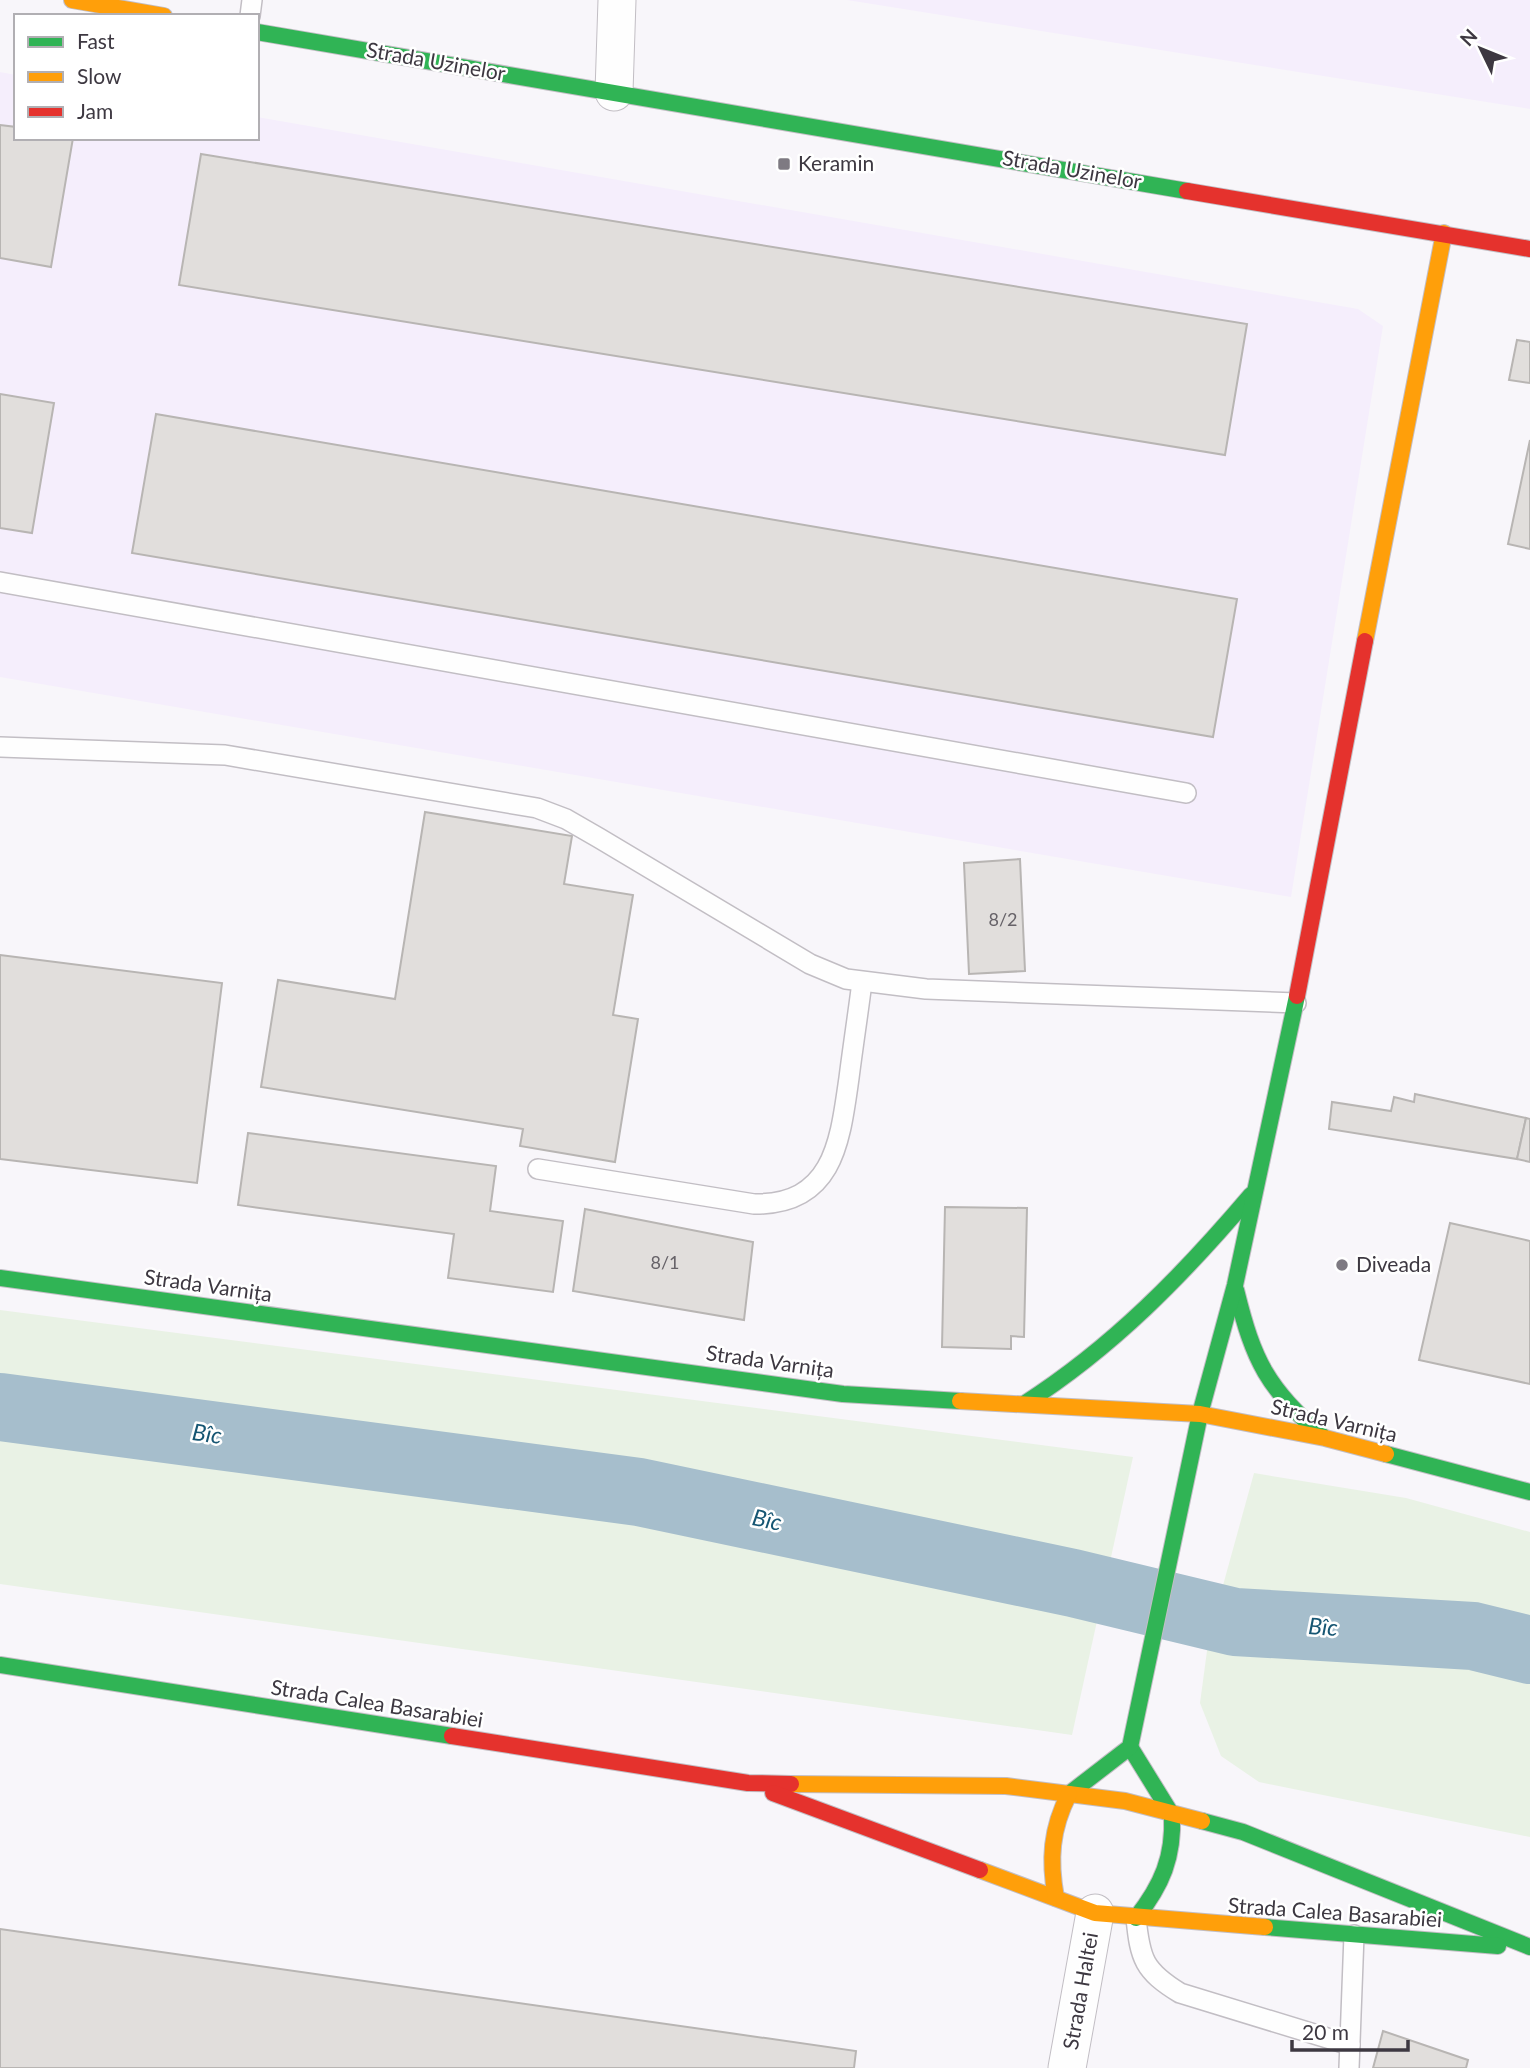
<svg xmlns="http://www.w3.org/2000/svg" width="1530" height="2068" viewBox="0 0 1530 2068" font-family="Lato,sans-serif">
	<style>
		.built { fill: #f5eefc }
		.green { fill: #e9f2e5 }
		.lines { fill: none; stroke-linecap: round; stroke-linejoin: round }
		.river { stroke: #a6becc; stroke-width: 68 }
		.building { fill: #e1dedc; stroke: #b8b5b3; stroke-width: 2 }
		.lane-casing { stroke: #c2bec4; stroke-width: 22 }
		.street-casing { stroke: #c2bec4; stroke-width: 39 }
		.fast-casing { stroke: #c2bec4; stroke-width: 18 }
		.slow-casing { stroke: #c2bec4; stroke-width: 18 }
		.jam-casing { stroke: #c2bec4; stroke-width: 18 }
		.lane { stroke: #fefefe; stroke-width: 19 }
		.street { stroke: #fefefe; stroke-width: 37 }
		.fast { stroke: #30b455; stroke-width: 16 }
		.slow { stroke: #ff9f0a; stroke-width: 16 }
		.jam { stroke: #e5322d; stroke-width: 16 }
		.poi-dot { fill: #7e7a82; stroke: #fff; stroke-width: 2.5 }
		.labels { text-anchor: middle; stroke-width: 5; stroke-linejoin: round; paint-order: stroke }
		.number-label { font-size: 18px; fill: #666268 }
		.street-label { font-size: 21px; fill: #3d3841; stroke: #fff }
		.poi-label { font-size: 21px; fill: #3d3841; stroke: #fff; text-anchor: start }
		.water-label { font-size: 23px; font-style: italic; fill: #165673; stroke: #fff }
	</style>
	<rect width="100%" height="100%" fill="#f8f6fa"/>
	<g class="built">
		<path d="M847 0H1530V109Z"/>
		<path d="M0 72 16 75V138H257V117L1358 309 1383 326 1291 897 0 677Z"/>
	</g>
	<g class="green">
		<path d="M0 1310 1133 1457 1072 1735 0 1584Z"/>
		<path d="M1254 1473 1406 1498 1530 1532V1837L1259 1782 1221 1756 1200 1703 1209 1636Z"/>
	</g>
	<g class="lines">
		<path class="river" d="M0 1407 639 1492 1073 1583 1235 1622 1473 1636 1530 1650"/>
	</g>
	<g class="building">
		<path d="M0 125 16 127V138H73L51 267 0 258Z"/>
		<path d="M201 154 1247 324 1225 455 179 285Z"/>
		<path d="M1517 340 1530 342V383L1509 380Z"/>
		<path d="M0 394 54 403 32 533 0 528Z"/>
		<path d="M156 414 1237 599 1213 737 132 553Z"/>
		<path d="M1530 440V549L1508 544Z"/>
		<path d="M425 812 572 836 564 884 633 895 613 1015 638 1019 615 1162 520 1146 523 1129 261 1087 278 980 395 999Z"/>
		<path d="M1020 859 1025 971 969 974 964 863Z"/>
		<path d="M0 955 222 983 197 1183 0 1159Z"/>
		<path d="M1415 1094 1526 1118 1517 1159 1329 1129 1332 1102 1391 1111 1394 1097 1414 1102Z"/>
		<path d="M1526 1118 1530 1119V1162L1517 1159Z"/>
		<path d="M248 1133 496 1166 490 1211 563 1221 553 1292 448 1278 454 1234 238 1205Z"/>
		<path d="M945 1207 1027 1208 1024 1337 1011 1336V1349L942 1347Z"/>
		<path d="M585 1209 753 1242 744 1320 573 1291Z"/>
		<path d="M1450 1223 1530 1241V1384L1419 1360Z"/>
		<path d="M0 1929 856 2051 854 2068H0Z"/>
		<path d="M1383 2031 1468 2060 1466 2068H1373Z"/>
	</g>
	<g class="lines">
		<g class="lane-casing">
			<g id="lane">
				<path d="M250 16 252 0"/>
				<path d="M0 582 1186 793"/>
				<path d="M0 747 225 755 537 808 566 819 599 838 810 964 846 979 926 989 1296 1003"/>
				<path d="M538 1169 754 1204C834 1205 840 1141 849 1078 853 1046 858 1014 862 982"/>
				<path d="M1136 1918C1140 1959 1144 1971 1180 1993L1350 2045"/>
				<path d="M1349 2068 1354 1935"/>
			</g>
		</g>
		<g class="street-casing">
			<g id="street">
				<path d="M614 92 617 0"/>
				<path d="M1067 2068 1095 1913"/>
			</g>
		</g>
		<g class="fast-casing">
			<g id="fast">
				<path d="M257 32 1187 191"/>
				<path d="M0 1278 843 1394 960 1401"/>
				<path d="M1236 1290C1254 1363 1267 1387 1323 1437"/>
				<path d="M1024 1404C1113 1347 1183 1275 1251 1195"/>
				<path d="M1386 1454 1530 1492"/>
				<path d="M0 1665 452 1736"/>
				<path d="M1130 1747 1172 1815"/>
				<path d="M1069 1794 1130 1747 1200 1414 1235 1285 1297 996"/>
				<path d="M1202 1821 1243 1832 1530 1947"/>
				<path d="M1136 1918C1162 1885 1174 1857 1172 1815"/>
				<path d="M1265 1927 1498 1946"/>
			</g>
		</g>
		<g class="slow-casing">
			<g id="slow">
				<path d="M72 0 164 16"/>
				<path d="M1365 641 1444 233"/>
				<path d="M960 1401 1200 1414 1325 1438 1386 1454"/>
				<path d="M791 1784 1006 1786 1125 1801 1202 1821"/>
				<path d="M980 1870 1095 1913 1265 1927"/>
				<path d="M1056 1898C1049 1860 1051 1829 1069 1794"/>
			</g>
		</g>
		<g class="jam-casing">
			<g id="jam">
				<path d="M1187 191 1530 249"/>
				<path d="M1297 996 1365 641"/>
				<path d="M452 1736 748 1783 791 1784"/>
				<path d="M773 1793 980 1870"/>
			</g>
		</g>
		<use href="#lane" class="lane"/>
		<use href="#street" class="street"/>
		<use href="#fast" class="fast"/>
		<use href="#slow" class="slow"/>
		<use href="#jam" class="jam"/>
	</g>
	<g class="poi-dot">
		<rect x="777" y="157" width="14" height="14" rx="3.5"/>
		<circle cx="1342" cy="1265" r="7"/>
	</g>
	<g class="labels">
		<g class="number-label">
			<text x="1003" y="926">8/2</text>
			<text x="665" y="1269">8/1</text>
		</g>
		<g class="street-label">
			<text transform="translate(436 62) rotate(10)" y="7">Strada Uzinelor</text>
			<text transform="translate(1072 170) rotate(10)" y="7">Strada Uzinelor</text>
			<text transform="translate(208 1286) rotate(8)" y="7">Strada Varnița</text>
			<text transform="translate(770 1362) rotate(8)" y="7">Strada Varnița</text>
			<text transform="translate(1334 1421) rotate(13)" y="7">Strada Varnița</text>
			<text transform="translate(377 1704) rotate(9)" y="7">Strada Calea Basarabiei</text>
			<text transform="translate(1335 1913) rotate(4)" y="7">Strada Calea Basarabiei</text>
			<text transform="translate(1081 1991) rotate(-80)" y="7">Strada Haltei</text>
		</g>
		<g class="poi-label">
			<text x="798" y="171">Keramin</text>
			<text x="1356" y="1272">Diveada</text>
		</g>
		<g class="water-label">
			<text transform="translate(207 1434) rotate(8)" y="8">Bîc</text>
			<text transform="translate(767 1520) rotate(12)" y="8">Bîc</text>
			<text transform="translate(1323 1627) rotate(4)" y="8">Bîc</text>
		</g>
	</g>
	<rect x="14" y="14" width="245" height="126" fill="#ffffff" stroke="#b1afb3" stroke-width="2"/>
	<rect x="28" y="37" width="35" height="10" fill="#30b455" stroke="#b1afb3" stroke-width="2"/>
	<text x="77" y="49" font-size="21" fill="#3d3841">Fast</text>
	<rect x="28" y="72" width="35" height="10" fill="#ff9f0a" stroke="#b1afb3" stroke-width="2"/>
	<text x="77" y="84" font-size="21" fill="#3d3841">Slow</text>
	<rect x="28" y="107" width="35" height="10" fill="#e5322d" stroke="#b1afb3" stroke-width="2"/>
	<text x="77" y="119" font-size="21" fill="#3d3841">Jam</text>
	<g transform="translate(1481 49) rotate(313)" stroke="#ffffff" stroke-width="5" paint-order="stroke">
	<path d="M0-5L12 26L0 18L-12 26Z" fill="#3d3841"/>
	<text y="-10" font-size="19" font-weight="bold" text-anchor="middle" fill="#3d3841">N</text>
	</g>
	<path d="M1292 2040v10h116v-10" fill="none" stroke="#3d3841" stroke-width="3.5"/>
	<text x="1302" y="2040" font-size="21" fill="#3d3841" stroke="#ffffff" stroke-width="5" paint-order="stroke">20 m</text>
</svg>
